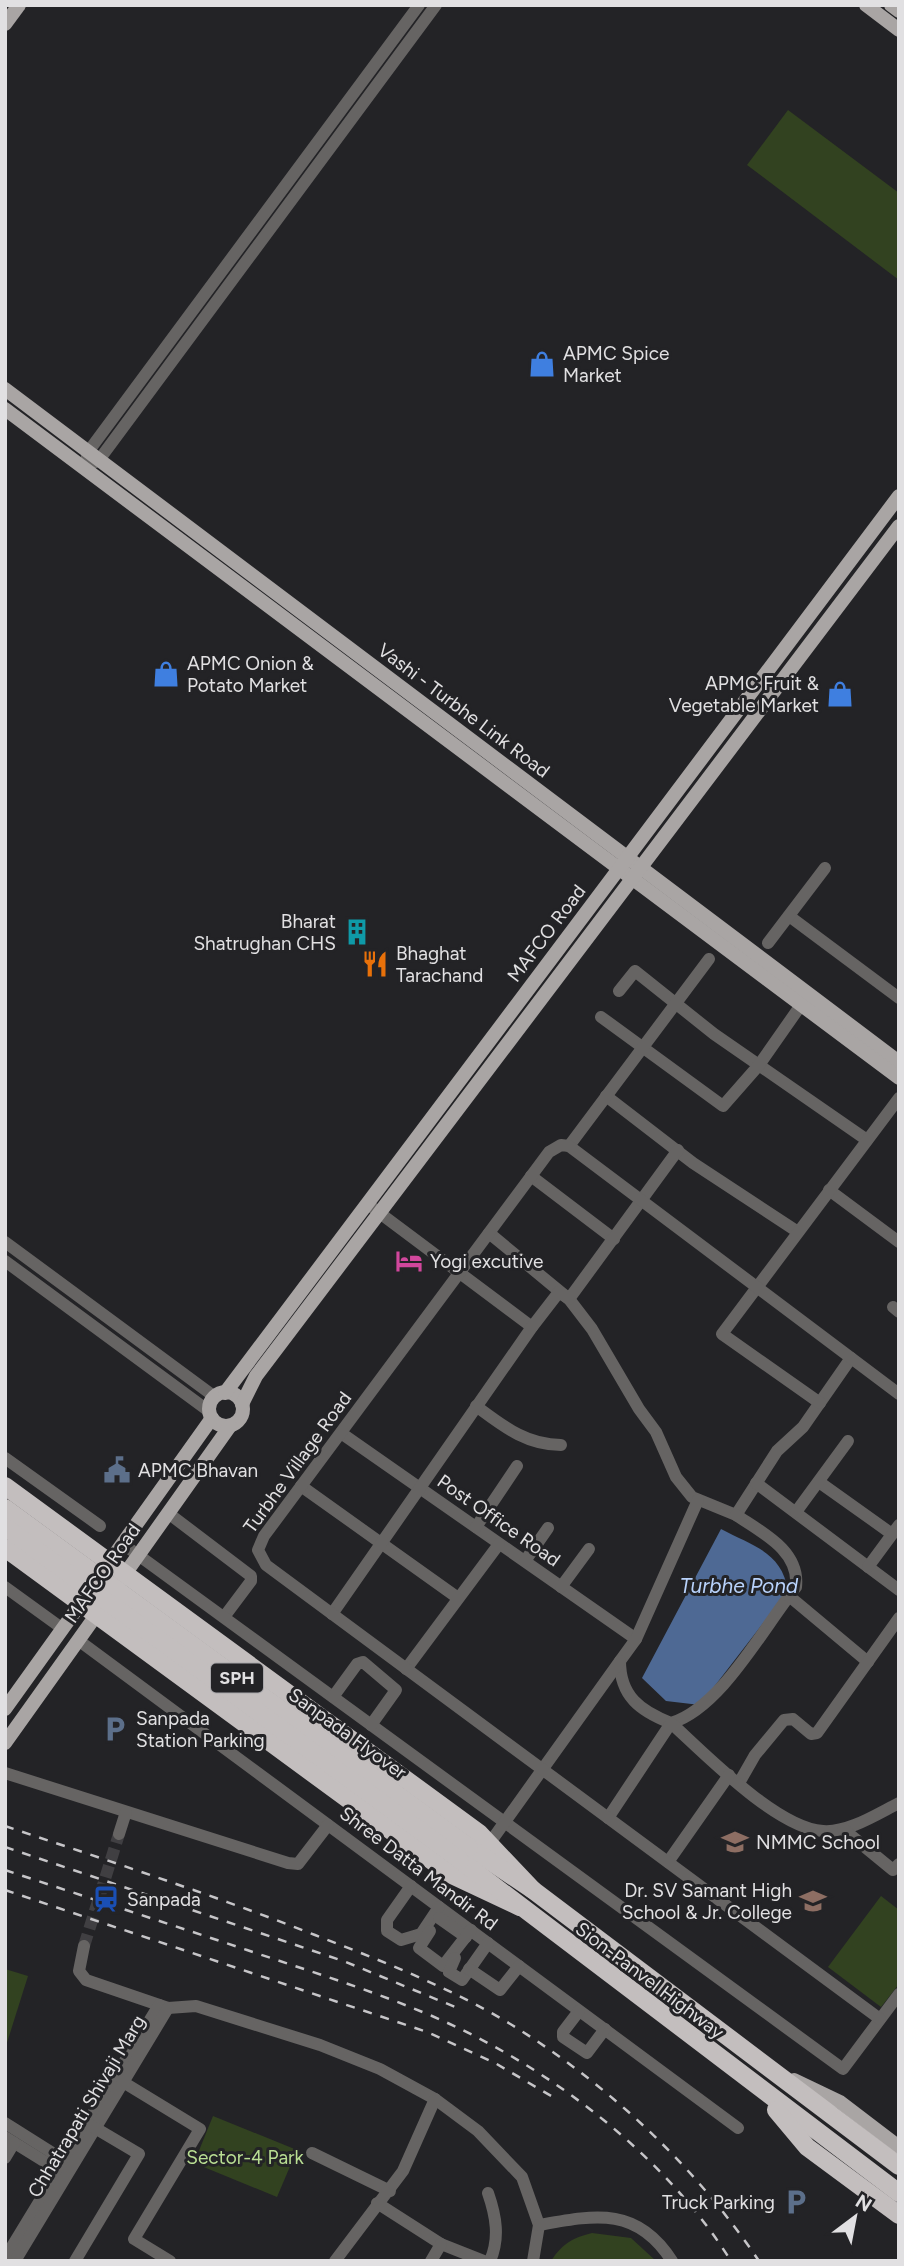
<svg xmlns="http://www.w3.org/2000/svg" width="904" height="2266" viewBox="0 0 904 2266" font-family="Figtree,sans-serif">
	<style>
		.green { fill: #324220 }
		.water { fill: #4e6994 }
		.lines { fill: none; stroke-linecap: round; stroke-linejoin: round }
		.minor-tunnel { stroke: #403f42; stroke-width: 12; stroke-dasharray: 12 6; stroke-linecap: butt }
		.minor { stroke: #666463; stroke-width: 12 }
		.major { stroke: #a9a5a4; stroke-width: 14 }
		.highway { stroke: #c3bebe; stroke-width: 18 }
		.rail { stroke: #c6c5c8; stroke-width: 2.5; stroke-dasharray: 9 9; stroke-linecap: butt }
		.highway-bridge { stroke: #c3bebe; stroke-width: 18 }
		.labels { text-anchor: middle; stroke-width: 6; stroke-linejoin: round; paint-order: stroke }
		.shield { fill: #232326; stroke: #a8a7aa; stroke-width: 2 }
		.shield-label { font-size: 18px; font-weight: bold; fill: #e1e0e2 }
		.poi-label { font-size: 19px; fill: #e1e0e2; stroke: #232326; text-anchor: start }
		.street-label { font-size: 19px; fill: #e1e0e2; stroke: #232326 }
		.park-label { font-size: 19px; fill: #b9de93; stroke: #232326 }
		.water-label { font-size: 21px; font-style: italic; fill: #b9d3fc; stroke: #232326 }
	</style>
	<rect width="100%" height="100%" fill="#232326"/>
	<g class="green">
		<path d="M788 110 899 193V280L747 165Z"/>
		<path d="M881 1896 899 1910V1984L881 2007 828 1967Z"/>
		<path d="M5 1969 28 1976 5 2049Z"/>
		<path d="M213 2116 297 2150 277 2197 194 2163Z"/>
		<path d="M592 2233 631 2238 656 2261H551C562 2244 572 2238 592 2233Z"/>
	</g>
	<path class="water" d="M721 1529C753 1546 782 1552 788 1591L700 1705 666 1701 642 1678Z"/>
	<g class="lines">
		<path class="minor-tunnel" d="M84 1946 119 1834"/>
		<g class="minor">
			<path d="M86 461 88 452 419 5"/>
			<path d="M84 468 99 460 436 5"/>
			<path d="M789 916 899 998"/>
			<path d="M768 943 825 868"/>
			<path d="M619 991 635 971 714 1034 867 1140"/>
			<path d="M601 1017 723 1106 759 1065 801 1005"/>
			<path d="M606 1096 693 1163 798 1232"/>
			<path d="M569 1146 709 959"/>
			<path d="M531 1176 614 1239"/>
			<path d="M829 1190 899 1242"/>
			<path d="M373 1208 532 1327"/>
			<path d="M489 1233 569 1299 592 1329 639 1409 656 1432 676 1477 692 1497 736 1515 777 1451 803 1427 851 1358"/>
			<path d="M5 1242 215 1397"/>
			<path d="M5 1261 210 1412"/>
			<path d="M893 1307 899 1312"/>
			<path d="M820 1403 722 1334 899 1098"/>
			<path d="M476 1406C503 1426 526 1445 561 1445"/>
			<path d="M341 1433 636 1639"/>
			<path d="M5 1458 100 1526"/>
			<path d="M819 1482 892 1534"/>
			<path d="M756 1483 899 1590"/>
			<path d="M301 1486 458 1598"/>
			<path d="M698 1500 636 1639 620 1661C620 1696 640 1711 671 1723 721 1708 763 1628 796 1587 800 1551 763 1533 736 1515"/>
			<path d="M796 1512 848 1441"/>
			<path d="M168 1513 251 1576V1581L224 1617"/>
			<path d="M476 1527 517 1466"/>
			<path d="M123 1544 843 2069 899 1994"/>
			<path d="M525 1561 548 1528"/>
			<path d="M868 1567 899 1525"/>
			<path d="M5 1587 63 1629"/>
			<path d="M561 1587 589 1549"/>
			<path d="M789 1596 868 1662"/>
			<path d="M332 1614 532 1327 559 1292 569 1299 678 1150"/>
			<path d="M78 1640 738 2128"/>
			<path d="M406 1669 499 1544"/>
			<path d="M333 1697 357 1664 363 1662 396 1690 371 1725"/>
			<path d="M5 1773 288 1863 298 1864 328 1825"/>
			<path d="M739 1783 755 1755 784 1720 793 1719 811 1734 817 1733 899 1618"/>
			<path d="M608 1818 671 1723C706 1755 777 1828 823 1831 848 1833 877 1814 899 1803"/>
			<path d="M843 1829 893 1870 899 1864"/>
			<path d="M119 1834 126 1812"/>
			<path d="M489 1844 620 1661"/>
			<path d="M668 1862 729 1775"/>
			<path d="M411 1886 387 1920V1931L401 1940 421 1934 439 1907"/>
			<path d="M439 1918 466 1937"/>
			<path d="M430 1931 419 1948 443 1966 471 1930"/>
			<path d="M84 1946 79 1971 86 1980 168 2008 196 2006 320 2045 380 2069 435 2099 478 2131 522 2177 539 2225 533 2261"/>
			<path d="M455 1958 449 1972 462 1980 488 1943"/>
			<path d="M469 1969 500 1990 519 1966"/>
			<path d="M579 2011 563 2032V2037L587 2053 605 2029"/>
			<path d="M880 2019 266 1565 258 1550 264 1536 549 1152 561 1145 569 1146 899 1394"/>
			<path d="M118 2079 200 2129 134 2239 170 2261"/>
			<path d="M5 2123 70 2164"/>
			<path d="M5 2137 63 2173"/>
			<path d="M312 2153 390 2191"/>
			<path d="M5 2158 14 2143"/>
			<path d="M488 2193C496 2216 500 2238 490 2261"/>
			<path d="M377 2203 441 2244 484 2261"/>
			<path d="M539 2225C595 2215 637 2206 672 2261"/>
			<path d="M5 2258 159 2005"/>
			<path d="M15 2261 168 2008"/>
			<path d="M75 2261 139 2154 90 2125"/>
			<path d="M335 2261 403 2171 435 2099"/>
			<path d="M431 2261 441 2244"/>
		</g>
		<g class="major">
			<path d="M866 5 899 30"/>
			<path d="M891 5 899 11"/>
			<path d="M5 24 19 5"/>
			<path d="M5 389 899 1062"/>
			<path d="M5 409 899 1078"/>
			<circle cx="226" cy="1409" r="17"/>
			<path d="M225 1393 899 496"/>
			<path d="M242 1404 256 1376 899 526"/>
			<path d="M103 1571 212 1418"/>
			<path d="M120 1581 230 1426"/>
			<path d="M5 1709 86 1596"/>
			<path d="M5 1743 102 1607"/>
			<path d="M794 2080 840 2102 899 2147"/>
		</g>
		<g class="highway">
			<path d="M5 1486 479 1833 533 1890"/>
			<path d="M5 1548 450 1874 520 1907"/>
			<path d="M469 1847 533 1890 899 2166"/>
			<path d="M460 1860 899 2193"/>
			<path d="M776 2110 807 2147 899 2215"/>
		</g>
		<g class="rail">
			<path d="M5 1826C109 1861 213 1895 315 1935 382 1961 451 1988 512 2025 610 2086 694 2165 759 2261"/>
			<path d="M5 1847 346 1962 460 2009"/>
			<path d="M5 1870C86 1897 166 1923 247 1950 309 1971 371 1990 432 2016 548 2066 663 2153 731 2261"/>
			<path d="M5 1890 427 2032 495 2063 558 2100"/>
		</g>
		<g class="highway-bridge">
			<path d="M5 1508 469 1847"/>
			<path d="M5 1527 460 1860"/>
		</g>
	</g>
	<defs>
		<g id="shop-bare" transform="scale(2.1)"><path d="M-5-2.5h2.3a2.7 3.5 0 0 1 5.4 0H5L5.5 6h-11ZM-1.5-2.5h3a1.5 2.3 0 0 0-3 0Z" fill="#3f7fe0" stroke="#232326" stroke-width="2.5" paint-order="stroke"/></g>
		<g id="building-bare" transform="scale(2.1)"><path d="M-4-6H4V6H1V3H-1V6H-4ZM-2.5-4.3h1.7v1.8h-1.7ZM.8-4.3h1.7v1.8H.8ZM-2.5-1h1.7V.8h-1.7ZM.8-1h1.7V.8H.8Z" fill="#0f9aa8" stroke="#232326" stroke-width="2.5" paint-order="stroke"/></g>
		<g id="restaurant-bare" transform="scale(2.1)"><path d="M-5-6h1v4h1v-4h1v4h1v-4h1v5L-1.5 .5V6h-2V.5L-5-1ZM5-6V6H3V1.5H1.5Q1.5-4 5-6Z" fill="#e8710a" stroke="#232326" stroke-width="2.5" paint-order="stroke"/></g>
		<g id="hotel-bare" transform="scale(2.1)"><path d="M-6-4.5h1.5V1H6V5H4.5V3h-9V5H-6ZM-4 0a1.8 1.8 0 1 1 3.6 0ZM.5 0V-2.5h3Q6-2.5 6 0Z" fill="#d1479c" stroke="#232326" stroke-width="2.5" paint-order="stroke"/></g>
		<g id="civic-bare" transform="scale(2.1)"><path d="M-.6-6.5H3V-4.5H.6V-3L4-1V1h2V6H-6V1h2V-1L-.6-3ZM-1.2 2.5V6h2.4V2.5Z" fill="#5c6f8a" stroke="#232326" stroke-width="2.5" paint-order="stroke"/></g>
		<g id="parking-bare" transform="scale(2.1)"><path d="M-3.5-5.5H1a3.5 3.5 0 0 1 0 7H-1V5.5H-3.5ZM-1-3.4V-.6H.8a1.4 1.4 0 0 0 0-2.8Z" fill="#5c6f8a" stroke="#232326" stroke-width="2.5" paint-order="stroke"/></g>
		<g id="school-bare" transform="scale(2.1)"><path d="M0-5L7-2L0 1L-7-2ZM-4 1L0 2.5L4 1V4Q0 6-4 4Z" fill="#8d6e63" stroke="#232326" stroke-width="2.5" paint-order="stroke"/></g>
		<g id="station-bare" transform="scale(2.1)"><path d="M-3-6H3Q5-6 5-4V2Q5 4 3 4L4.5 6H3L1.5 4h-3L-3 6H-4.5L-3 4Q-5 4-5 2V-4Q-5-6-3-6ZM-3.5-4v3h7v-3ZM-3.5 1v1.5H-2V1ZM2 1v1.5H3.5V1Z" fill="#1a4fb4" stroke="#232326" stroke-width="2.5" paint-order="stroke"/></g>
	</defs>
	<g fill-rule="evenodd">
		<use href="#shop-bare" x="542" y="364"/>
		<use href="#shop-bare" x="166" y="674"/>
		<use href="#shop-bare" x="840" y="694"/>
		<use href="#building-bare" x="357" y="932"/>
		<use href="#restaurant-bare" x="375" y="964"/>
		<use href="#hotel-bare" x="409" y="1261"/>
		<use href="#civic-bare" x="117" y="1470"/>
		<use href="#parking-bare" x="115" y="1729"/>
		<use href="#school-bare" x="735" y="1842"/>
		<use href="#station-bare" x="106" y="1899"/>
		<use href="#school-bare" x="813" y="1901"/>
		<use href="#parking-bare" x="796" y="2202"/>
	</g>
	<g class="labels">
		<rect class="shield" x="211" y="1663.5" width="52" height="29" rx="5"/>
		<g class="shield-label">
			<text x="237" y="1684">SPH</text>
		</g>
		<g class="poi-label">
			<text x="563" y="360">APMC Spice<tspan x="563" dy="22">Market</tspan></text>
			<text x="187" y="670">APMC Onion &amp;<tspan x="187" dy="22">Potato Market</tspan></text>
			<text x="819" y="690" text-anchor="end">APMC Fruit &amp;<tspan x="819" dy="22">Vegetable Market</tspan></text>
			<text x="336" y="928" text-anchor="end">Bharat<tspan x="336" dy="22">Shatrughan CHS</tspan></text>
			<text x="396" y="960">Bhaghat<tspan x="396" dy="22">Tarachand</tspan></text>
			<text x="430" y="1268">Yogi excutive</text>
			<text x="138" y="1477">APMC Bhavan</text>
			<text x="136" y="1725">Sanpada<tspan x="136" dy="22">Station Parking</tspan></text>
			<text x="756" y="1849">NMMC School</text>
			<text x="792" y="1897" text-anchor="end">Dr. SV Samant High<tspan x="792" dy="22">School &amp; Jr. College</tspan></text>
			<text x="127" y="1906">Sanpada</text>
			<text x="775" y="2209" text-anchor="end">Truck Parking</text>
		</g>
		<g class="street-label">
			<text transform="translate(464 710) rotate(37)" y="7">Vashi - Turbhe Link Road</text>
			<text transform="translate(546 933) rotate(-53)" y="7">MAFCO Road</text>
			<text transform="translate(297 1462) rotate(-54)" y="7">Turbhe Village Road</text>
			<text transform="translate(499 1520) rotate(35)" y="7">Post Office Road</text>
			<text transform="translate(102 1573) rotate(-55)" y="7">MAFCO Road</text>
			<text transform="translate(348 1733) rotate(36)" y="7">Sanpada Flyover</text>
			<text transform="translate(419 1868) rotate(37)" y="7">Shree Datta Mandir Rd</text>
			<text transform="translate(650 1980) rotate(37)" y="7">Sion-Panvel Highway</text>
			<text transform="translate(86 2106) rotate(-59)" y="7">Chhatrapati Shivaji Marg</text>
		</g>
		<g class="park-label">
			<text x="245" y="2164">Sector-4 Park</text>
		</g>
		<g class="water-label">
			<text x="739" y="1593">Turbhe Pond</text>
		</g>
	</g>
	<rect width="904" height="2266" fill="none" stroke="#e1e0e2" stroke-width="14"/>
	<g transform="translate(855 2217) rotate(32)" stroke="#232326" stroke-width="5" paint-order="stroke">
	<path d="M0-5L12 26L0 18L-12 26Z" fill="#e1e0e2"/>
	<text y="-10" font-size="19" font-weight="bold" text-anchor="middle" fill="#e1e0e2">N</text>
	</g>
</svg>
